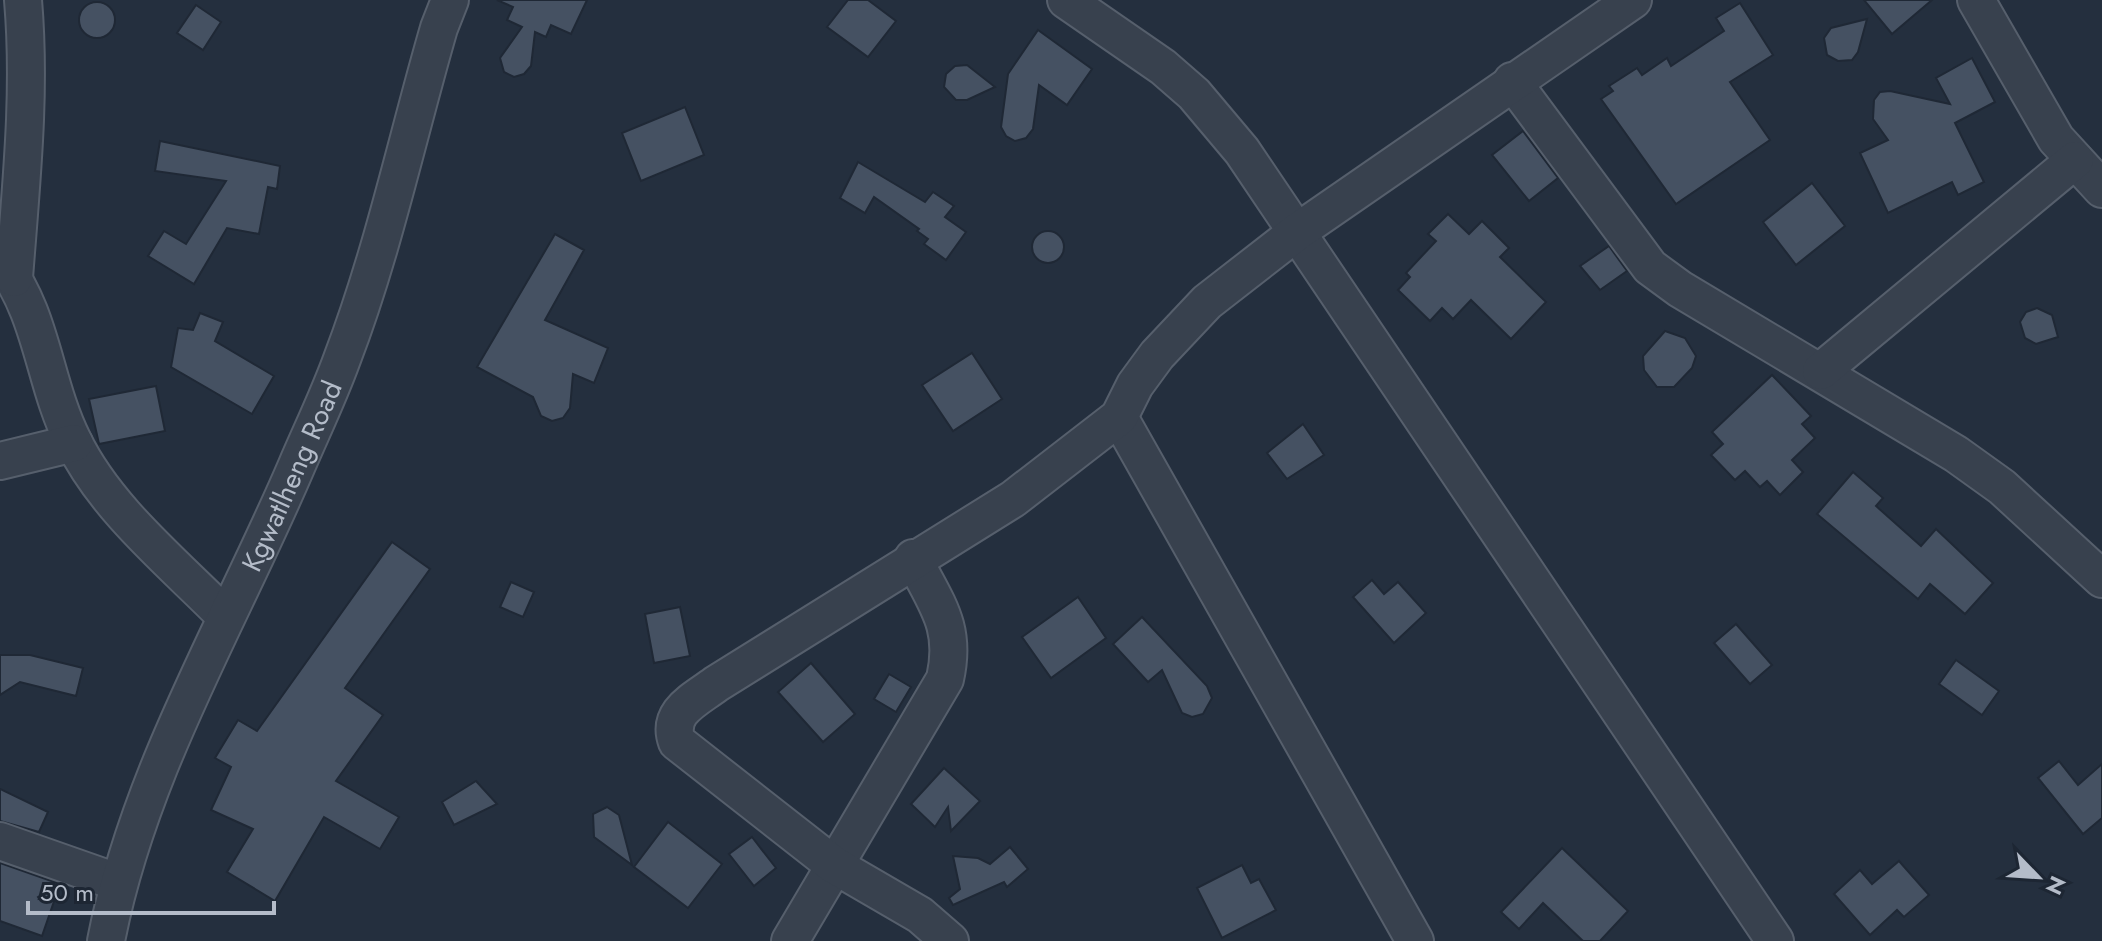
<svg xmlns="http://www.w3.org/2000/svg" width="2102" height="941" viewBox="0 0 2102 941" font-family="Jost,sans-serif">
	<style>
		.building { fill: #455162; stroke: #1f2835; stroke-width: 2 }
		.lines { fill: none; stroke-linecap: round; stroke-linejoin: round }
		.minor-casing { stroke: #565f6c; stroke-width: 40 }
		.minor { stroke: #38414e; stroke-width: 36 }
		.labels { text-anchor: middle; stroke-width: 7; stroke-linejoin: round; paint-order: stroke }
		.street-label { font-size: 28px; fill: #b4bcc9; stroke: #1d2633 }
	</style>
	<rect width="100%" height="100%" fill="#242f3e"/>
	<g class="building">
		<path d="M497 0H587L571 34 551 25 546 37 535 32 531 66 524 74 514 77 504 72 500 58 522 27 507 20 513 7Z"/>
		<path d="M848 0H868L896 21 868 57 827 27Z"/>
		<path d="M1864 0H1932L1892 34Z"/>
		<circle cx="97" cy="20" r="18"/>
		<path d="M1740 3 1773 55 1730 82 1770 140 1676 204 1601 99 1613 91 1609 86 1637 68 1642 75 1667 58 1671 66 1724 31 1716 18Z"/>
		<path d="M196 5 221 22 203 50 177 33Z"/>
		<path d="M1867 19 1858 52 1852 60 1838 61 1827 55 1824 38 1831 28Z"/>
		<path d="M1038 30 1092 69 1067 105 1039 85 1033 129 1026 138 1015 141 1006 136 1001 127 1008 74Z"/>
		<path d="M1972 58 1995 102 1955 123 1984 182 1958 195 1952 182 1888 213 1860 153 1888 140 1873 119 1874 100 1880 92 1890 91 1950 104 1936 78Z"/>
		<path d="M967 65 995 87 967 100H956L944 87 946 74 955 66Z"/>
		<path d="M685 107 704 155 641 181 622 133Z"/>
		<path d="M1523 131 1558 178 1529 201 1492 155Z"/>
		<path d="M160 141 280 166 277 189 268 187 259 234 227 228 194 284 148 256 164 231 186 244 226 181 155 171Z"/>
		<path d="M858 162 925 202 933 192 954 206 945 217 966 232 946 260 924 244 928 239 917 231 919 229 874 197 865 213 840 198Z"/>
		<path d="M1812 183 1845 226 1796 265 1763 222Z"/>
		<path d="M1448 214 1469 234 1482 221 1509 248 1500 257 1546 302 1511 339 1471 300 1453 319 1442 308 1430 321 1398 290 1410 277 1406 273 1436 241 1428 234Z"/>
		<circle cx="1048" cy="247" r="16"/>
		<path d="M555 234 584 250 545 320 608 348 594 383 573 374 570 408 563 418 552 421 541 416 533 397 477 367Z"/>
		<path d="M1609 246 1627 271 1600 290 1580 266Z"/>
		<path d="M2037 308 2052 315 2058 337 2036 344 2025 338 2020 322 2026 312Z"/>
		<path d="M200 313 223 322 215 341 274 376 252 414 171 367 178 328 193 330Z"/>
		<path d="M1665 331 1685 338 1696 356 1692 368 1674 387H1657L1644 370 1643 356Z"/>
		<path d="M972 353 1002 399 953 431 922 385Z"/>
		<path d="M1772 375 1811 416 1802 424 1815 438 1792 460 1803 472 1780 495 1767 481 1760 487 1745 471 1735 480 1711 455 1723 444 1712 432Z"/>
		<path d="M156 386 165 431 99 444 89 399Z"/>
		<path d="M1303 424 1324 455 1287 479 1267 453Z"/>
		<path d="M1853 472 1883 498 1876 506 1921 546 1936 529 1993 583 1965 614 1930 584 1918 599 1817 514Z"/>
		<path d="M392 542 430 569 345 688 383 715 336 781 399 817 380 849 324 817 275 901 227 872 253 829 211 810 231 767 215 758 238 720 257 731Z"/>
		<path d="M1372 580 1384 594 1398 582 1426 613 1394 643 1353 597Z"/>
		<path d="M511 582 534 592 523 617 500 607Z"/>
		<path d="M1078 597 1106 638 1051 678 1022 637Z"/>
		<path d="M680 607 690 656 654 663 645 614Z"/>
		<path d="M1142 617 1207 686 1212 698 1203 714 1192 717 1182 713 1162 670 1148 682 1113 644Z"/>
		<path d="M1736 624 1772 665 1750 684 1714 643Z"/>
		<path d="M0 655H30L83 668 76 696 20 682 0 695Z"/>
		<path d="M1956 660 1999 691 1982 715 1939 684Z"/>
		<path d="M811 663 855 714 823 742 778 692Z"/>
		<path d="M889 674 911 687 896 712 874 699Z"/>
		<path d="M2059 761 2078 785 2102 764V818L2083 834 2038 778Z"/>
		<path d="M944 768 980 801 951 831 948 807 935 827 911 804Z"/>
		<path d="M476 781 497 804 454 825 442 802Z"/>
		<path d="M0 789 48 812 39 832 0 821Z"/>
		<path d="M607 807 619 815 632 865 594 837 593 814Z"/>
		<path d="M668 822 722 864 688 908 634 867Z"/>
		<path d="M752 837 776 868 754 886 729 854Z"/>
		<path d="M1010 847 1028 869 1007 887 1004 882 953 905 949 898 960 889 953 856 978 858 990 864Z"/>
		<path d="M1562 848 1628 911 1600 941H1583L1543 903 1519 929 1501 912Z"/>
		<path d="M1899 861 1929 895 1904 917 1897 910 1870 935 1834 894 1860 870 1872 884Z"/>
		<path d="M0 863 60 884 42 936 0 921Z"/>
		<path d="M1242 865 1251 883 1259 879 1276 910 1222 938 1197 888Z"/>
	</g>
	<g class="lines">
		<g class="minor-casing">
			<g id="minor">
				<path d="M1066 0 1163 67 1194 94 1242 151 1775 941"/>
				<path d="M1976 0 2056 139 2102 189"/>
				<path d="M1512 81 1650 267 1680 289 1956 454 2002 487 2102 579"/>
				<path d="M0 260C43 314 43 381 73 441 106 509 173 563 225 616"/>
				<path d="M14 278C21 185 31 93 23 0"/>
				<path d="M1821 371 2075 160"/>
				<path d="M1119 417 1415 941"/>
				<path d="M0 461 74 443"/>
				<path d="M0 841 117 882"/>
				<path id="s1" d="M106 941C139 771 230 622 297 465 312 430 329 395 342 359 383 252 407 138 439 28L450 0"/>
				<path d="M790 941 945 679C957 626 936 604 913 558"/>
				<path d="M950 941 920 915 834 865 677 742C666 712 695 700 716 684L1013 499 1119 417 1135 385 1157 355 1207 302 1297 232 1633 0"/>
			</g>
		</g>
		<use href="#minor" class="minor"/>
	</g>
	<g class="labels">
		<g class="street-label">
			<text dy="10" stroke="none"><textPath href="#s1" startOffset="502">Kgwatlheng Road</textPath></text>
		</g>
	</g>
	<g transform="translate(2038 877) rotate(115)" stroke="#1d2633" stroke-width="6" paint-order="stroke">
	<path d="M0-6L14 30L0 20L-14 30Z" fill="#b4bcc9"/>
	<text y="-12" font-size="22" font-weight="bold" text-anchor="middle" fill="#b4bcc9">N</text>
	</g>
	<path d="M28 901v12h246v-12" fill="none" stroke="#b4bcc9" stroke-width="4"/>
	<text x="40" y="901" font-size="24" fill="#b4bcc9" stroke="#1d2633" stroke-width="6" paint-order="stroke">50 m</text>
</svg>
